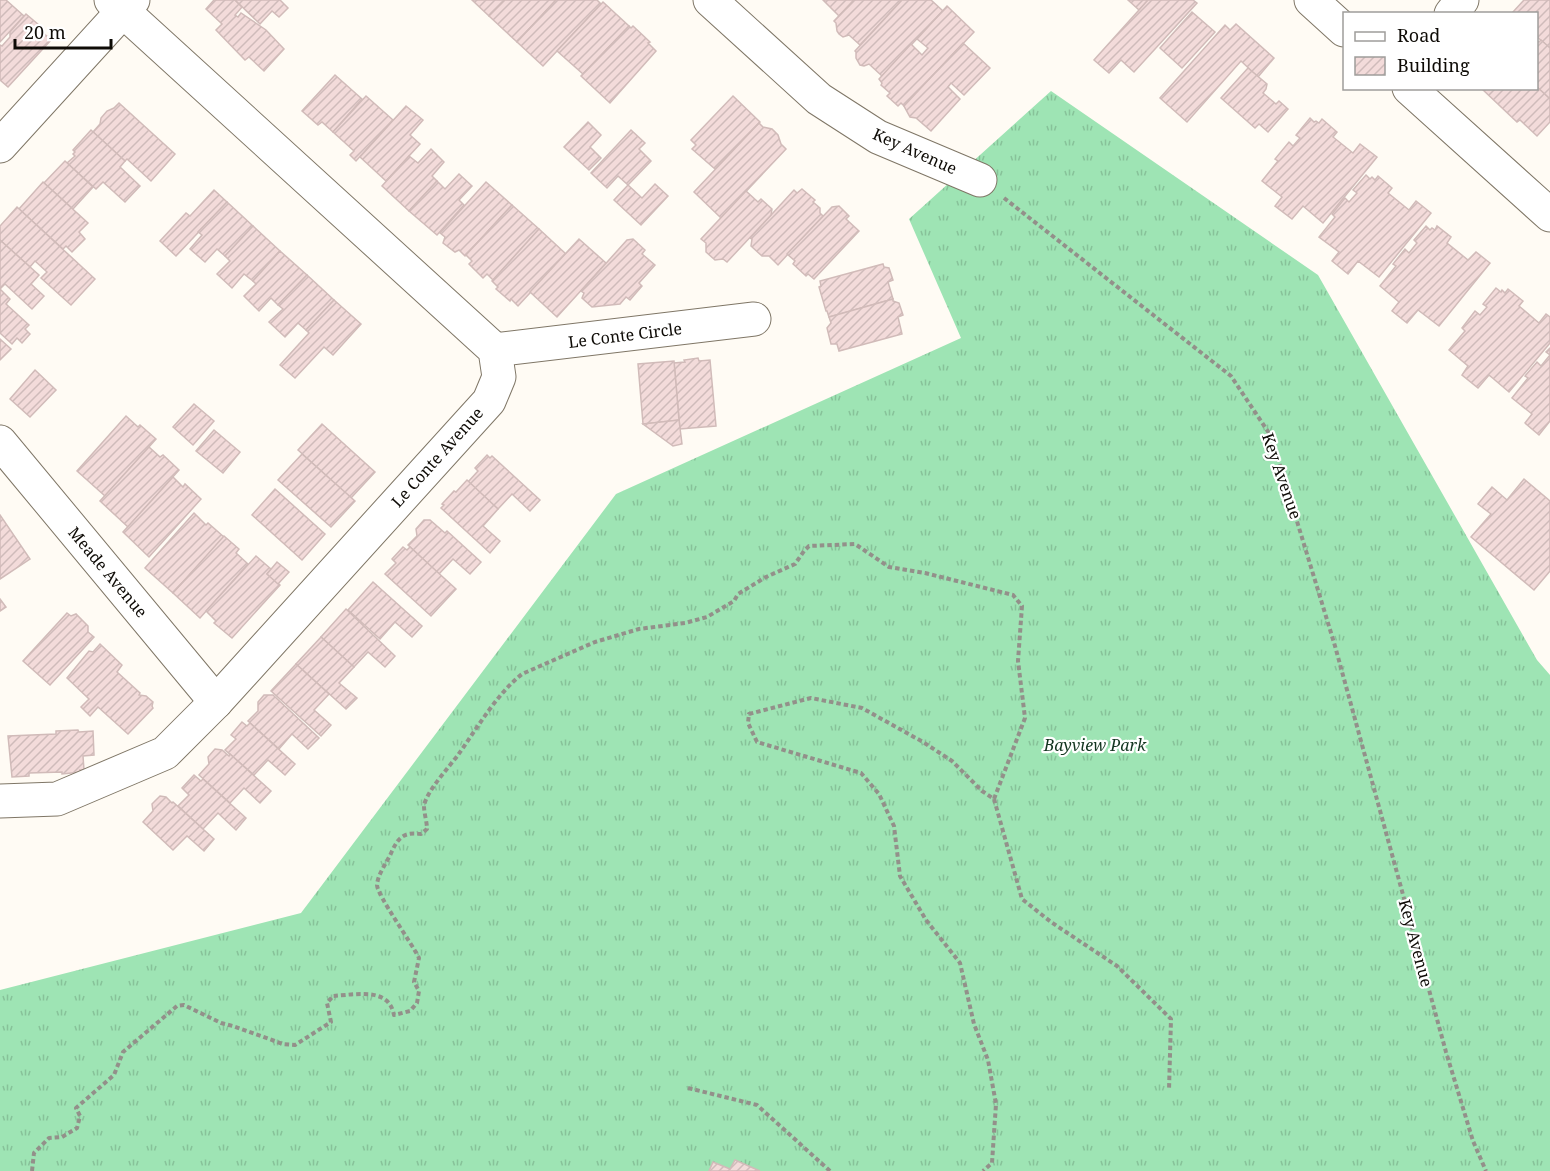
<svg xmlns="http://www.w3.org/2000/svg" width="1550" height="1171" viewBox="0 0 1550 1171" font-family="'Noto Serif',serif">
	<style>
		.grass { fill: url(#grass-tufts) }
		.building { fill: url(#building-hatch); stroke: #d1bbb9; stroke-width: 1.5 }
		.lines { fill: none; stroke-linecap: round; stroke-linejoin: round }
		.street-casing { stroke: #7f7666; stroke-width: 35 }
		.secondary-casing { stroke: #7f7666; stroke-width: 35 }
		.path { stroke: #93908a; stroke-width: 4; stroke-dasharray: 4.5 3; stroke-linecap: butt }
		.street { stroke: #fff; stroke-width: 33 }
		.secondary { stroke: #fff; stroke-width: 33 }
		.labels { text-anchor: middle; stroke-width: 4.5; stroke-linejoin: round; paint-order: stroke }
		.street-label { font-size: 16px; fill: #0e0b06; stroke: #fff }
		.park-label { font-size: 16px; font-style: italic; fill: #12351f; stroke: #fff }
	</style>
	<defs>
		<pattern id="grass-tufts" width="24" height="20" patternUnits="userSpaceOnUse" patternTransform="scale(1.5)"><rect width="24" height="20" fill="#9ee4b4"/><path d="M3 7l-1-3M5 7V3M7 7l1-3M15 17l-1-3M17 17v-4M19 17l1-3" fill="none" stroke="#87c299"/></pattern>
		<pattern id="building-hatch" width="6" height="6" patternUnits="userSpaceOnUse" patternTransform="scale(1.5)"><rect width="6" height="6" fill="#f3dbda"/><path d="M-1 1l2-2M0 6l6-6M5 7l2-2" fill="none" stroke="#cfbbba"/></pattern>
	</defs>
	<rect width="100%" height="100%" fill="#fffbf4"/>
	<path class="grass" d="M1051 91 1318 275 1537 660 1550 675V1171H0V990L301 913 616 494 961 338 909 219Z"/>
	<g class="building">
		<path d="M0 0H6L24 16 0 42Z"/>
		<path d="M214 0H235L242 7 235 15 238 17 241 13 266 30 284 49 264 71 249 57 245 60 216 30 222 24 206 9Z"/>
		<path d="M235 0H280L288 8 279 17 272 11 260 24Z"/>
		<path d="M472 0H505L489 16Z"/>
		<path d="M505 0H556L517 42 489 16Z"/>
		<path d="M556 0H597L601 4 543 66 517 42Z"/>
		<path d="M823 0H854L839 16Z"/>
		<path d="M854 0H902L860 45 849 35 843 37 839 34 837 31 836 23 834 21Z"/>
		<path d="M902 0H931L943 11 882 76 869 64 864 66 860 65 856 58V52L855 51Z"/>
		<path d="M1128 0H1148L1139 10Z"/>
		<path d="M1148 0H1193L1197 3 1134 72 1121 60 1109 73 1094 60Z"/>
		<path d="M1524 0H1550V48L1536 36V14L1512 13Z"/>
		<path d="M603 2 629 26 583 74 557 51Z"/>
		<path d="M947 6 974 32 904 106 901 103 898 106 887 96 890 93 881 85 882 83 879 79 911 44 922 55 928 48 917 39Z"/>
		<path d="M1192 12 1215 32 1182 68 1160 48Z"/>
		<path d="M26 14 39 25 37 27 51 40 8 87 0 80V45L2 46 10 37V32Z"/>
		<path d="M1236 24 1274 58 1258 77 1241 61 1187 122 1160 98 1225 25 1230 30Z"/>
		<path d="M629 26 631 28 633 26 650 42 648 43 656 51 610 103 581 76Z"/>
		<path d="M1536 40 1539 42 1541 40 1550 48V99L1536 86Z"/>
		<path d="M963 43 990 68 964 95 951 83 948 87 960 99 931 131 916 118 910 117 904 106Z"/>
		<path d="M1248 68 1267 84 1266 89 1263 93 1276 104 1279 101 1288 109 1268 132 1259 124 1255 128 1221 98Z"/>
		<path d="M335 75 362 99 333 132 322 122 318 125 302 111Z"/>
		<path d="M1536 86 1550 99V122L1537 136 1520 120 1517 122 1481 88H1536Z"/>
		<path d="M366 96 393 120 356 161 350 155 354 151 333 132Z"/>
		<path d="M733 96 760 122 715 169 692 149 696 145 691 140Z"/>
		<path d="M119 103 175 154 151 181 127 159 125 161 93 132 100 124 101 118 107 111 114 108Z"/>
		<path d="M406 106 423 120 410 135 420 144 386 181 360 157Z"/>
		<path d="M1310 118 1314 122 1316 121 1319 123 1322 119 1337 132 1333 137 1353 153 1360 144 1377 157 1323 223 1303 206 1292 219 1275 206 1282 197 1262 181 1278 161 1275 159 1289 142 1293 146 1300 138 1296 135Z"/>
		<path d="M588 122 601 135 590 147 601 158 589 170 564 147Z"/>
		<path d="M759 123 763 127 772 129 778 135 781 144 786 149 721 218 694 192Z"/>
		<path d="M91 130 125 161 120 167 140 186 125 202 103 182 96 189 67 163 75 156 73 154 75 152 73 150Z"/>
		<path d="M631 130 645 143 639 149 651 161 628 185 618 176 607 188 591 173Z"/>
		<path d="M431 149 444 162 432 176 437 181 409 211 382 186 409 156 418 163Z"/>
		<path d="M65 161 93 187 73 209 44 183Z"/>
		<path d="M459 174 472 186 459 200 464 205 437 235 409 211 437 181 445 189Z"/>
		<path d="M1366 175 1370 179 1372 177 1375 180 1378 176 1392 188 1388 193 1409 210 1416 201 1431 213 1379 277 1358 261 1348 274 1332 261 1339 252 1319 237 1335 217 1332 214 1345 198 1349 202 1357 193 1353 190Z"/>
		<path d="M43 182 88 223 79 232 85 239 72 252 66 246 63 249 19 209Z"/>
		<path d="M486 182 512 205 465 256 459 250 455 252 443 243 445 237 440 233Z"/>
		<path d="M655 184 668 196 641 225 614 200 628 185 642 198Z"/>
		<path d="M802 189 815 200 813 202 820 208V213L823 216 778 265 769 256H762L751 246 752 239 750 238 794 190 797 193Z"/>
		<path d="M214 190 227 202 176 256 160 241 186 213 190 216Z"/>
		<path d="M746 191 758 202 761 199 772 209 771 215 727 262 723 259 715 260 706 252V243L701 239Z"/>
		<path d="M227 202 253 226 225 256 217 249 205 262 190 249 202 235 198 232Z"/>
		<path d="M512 205 539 229 493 280 487 274 483 278 469 264 472 261 466 255Z"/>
		<path d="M839 206 849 216 846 219 859 231 814 279 808 274 806 276 793 264 795 261 787 254 832 207Z"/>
		<path d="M17 207 95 279 71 305 41 278 47 272 35 261 30 267 0 240V226Z"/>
		<path d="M253 226 280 251 253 281 244 274 232 288 217 274 230 261 225 256Z"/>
		<path d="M1426 226 1430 230 1432 228 1435 230 1437 226 1451 237 1447 243 1468 260 1476 252 1490 263 1439 326 1418 310 1407 323 1392 311 1399 302 1380 286 1396 266 1393 264 1405 249 1409 253 1417 243 1414 240Z"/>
		<path d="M539 229 566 254 518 306 511 299 510 301 496 289 498 287 492 281Z"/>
		<path d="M579 239 606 263 557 317 530 292Z"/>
		<path d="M633 239 645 250 642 254 655 265 639 283 642 286 630 300 626 297 620 304 592 307 582 298 584 293 581 291 627 240Z"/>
		<path d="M0 240 39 275 31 284 44 296 32 309 5 284 0 289Z"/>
		<path d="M280 251 307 275 278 305 271 298 259 311 244 296 256 284 253 281Z"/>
		<path d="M883 264 884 267 889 268 893 280 888 282 893 299 829 317 827 311H826L819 287 821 286 820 281Z"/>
		<path d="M307 275 334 300 306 330 298 323 285 337 269 322 283 309 278 305Z"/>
		<path d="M1496 288 1501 292 1502 290 1505 293 1508 289 1523 301 1519 306 1539 323 1546 314 1550 317V343L1509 392 1489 375 1478 388 1462 375 1468 366 1449 350 1465 331 1462 328 1475 311 1480 315 1487 307 1483 304Z"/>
		<path d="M0 289 10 299 6 304 29 325 25 329 30 334 22 343 17 338 12 344 0 333Z"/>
		<path d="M893 299V301L899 303 903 315 898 317 902 334 839 351 837 344H831L827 328 831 323 829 317Z"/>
		<path d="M334 300 361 324 333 355 324 347 295 378 280 365 309 333 306 330Z"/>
		<path d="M0 339 11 349 0 360Z"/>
		<path d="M1550 348V421L1539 435 1525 423 1532 414 1512 398 1528 378 1525 376 1537 362 1541 366 1550 355 1546 352Z"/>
		<path d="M698 358 699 361 710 360 716 426 680 429 674 363 685 362 684 360Z"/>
		<path d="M674 361 679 420 643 424 638 364Z"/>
		<path d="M35 370 56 390 30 417 10 399Z"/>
		<path d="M194 404 214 421 193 445 173 427Z"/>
		<path d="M126 416 138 427 140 425 156 439 105 496 77 471Z"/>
		<path d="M679 420 682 444 673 446 643 424Z"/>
		<path d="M322 424 375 472 351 498 298 450Z"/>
		<path d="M214 430 240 452 223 473 196 451Z"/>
		<path d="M149 447 160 457 163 455 179 470 128 527 100 501Z"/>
		<path d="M302 454 355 501 331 527 278 480Z"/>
		<path d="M487 455 490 458 492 456 540 500 530 511 512 494 498 509 468 482 478 471 475 468Z"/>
		<path d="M173 477 183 487 185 484 201 499 149 557 123 532Z"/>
		<path d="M1524 479 1550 501V571L1534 590 1471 537 1491 514 1478 504 1492 487 1507 500Z"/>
		<path d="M467 480 498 509 483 526 500 541 490 553 441 508 444 505 442 504 454 491 456 492Z"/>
		<path d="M275 489 325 534 302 560 252 515Z"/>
		<path d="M194 513 206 525 208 523 224 537 173 593 145 568Z"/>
		<path d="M0 515 30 559 0 579Z"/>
		<path d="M424 520H430L445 533 447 531 481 562 470 574 453 559 439 574 408 545 417 536 416 529Z"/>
		<path d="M224 536 239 549 236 553 248 564 200 618 173 593Z"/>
		<path d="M403 547 407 550 410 547 456 589 431 616 385 574 396 563 392 559Z"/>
		<path d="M256 556 271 569 267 574 280 585 232 638 214 623 216 621 206 611Z"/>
		<path d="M277 562 289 572 278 584 267 574Z"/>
		<path d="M373 582 422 626 412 637 395 622 380 639 348 610Z"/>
		<path d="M0 599 6 607 0 611Z"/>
		<path d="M346 609 395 656 385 667 368 652 354 667 321 637Z"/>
		<path d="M67 613 71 616 76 614 88 626V632L94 637 50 685 23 661Z"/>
		<path d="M321 637 354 667 339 683 357 698 346 709 296 664Z"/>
		<path d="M100 644 122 665 117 672 140 693 139 695 146 696 153 702 152 706 153 708 128 734 98 707 90 716 81 707 89 699 67 678 89 651 93 652Z"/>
		<path d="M296 664 329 694 314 710 331 725 321 736 271 691Z"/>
		<path d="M264 695H273L319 738 308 749 292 734 279 749 248 721 258 711V702Z"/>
		<path d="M242 722 247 726 250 723 295 764 285 775 268 760 254 775 225 750 236 739 231 735Z"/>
		<path d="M78 730 79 732 93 731 94 755 83 756 84 770H80L81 772 62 774V772L29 773V776L12 777 8 736 56 734V731Z"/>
		<path d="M215 749 222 750 229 756 230 754 271 791 260 803 244 788 230 803 199 775 209 764 208 757Z"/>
		<path d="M194 775 201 781 203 779 246 818 236 830 218 813 203 829 178 806 189 795 182 788Z"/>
		<path d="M160 796 166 797 172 803 173 802 214 839 204 851 187 836 173 850 143 822 153 811 152 804Z"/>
		<path d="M735 1160 760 1171H709L713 1162 730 1169Z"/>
	</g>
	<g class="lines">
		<g class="street-casing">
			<g id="street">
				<path d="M710 0 819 99 878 137 980 180"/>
				<path d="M1311 0 1344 30"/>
				<path d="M1451 14 1462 0"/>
				<path d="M0 146 133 0"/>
				<path d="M495 350 754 319"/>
				<path d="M0 442 216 702"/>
				<path d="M0 801 57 799 165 753 216 702 489 401 499 377 495 350 111 0"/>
			</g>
		</g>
		<g class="secondary-casing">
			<path id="secondary" d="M1409 88 1550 215"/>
		</g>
		<g class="path">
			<path d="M1004 198 1231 376 1271 436 1335 646 1446 1052 1473 1141 1486 1171"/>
			<path d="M994 799 1022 899 1051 922 1117 966 1171 1019 1169 1090"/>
			<path d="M688 1088 757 1105 830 1171"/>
			<path d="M32 1171 34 1153 49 1138 62 1137 77 1128 80 1116 76 1108 114 1075 123 1052 177 1006 184 1005 221 1023 233 1026 283 1044 295 1045 331 1022 327 1003 333 996C349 995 375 990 387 1001 391 1005 393 1010 394 1015L410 1011 417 1003 419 991 414 982 419 958C413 945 377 895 377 885 378 873 387 863 392 851 399 836 405 832 421 834L427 829C427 822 424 813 424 806 426 792 449 767 458 755 478 727 496 695 522 674L595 642 639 629 685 623 707 617 734 601 738 594 766 577 795 564 804 551 809 546 855 544 889 567 925 573 1013 595 1022 606 1018 661 1025 718 994 799 982 791 952 761 923 742 862 708 811 698 749 714 748 723 757 742 861 773 879 794 894 826 900 876 926 920 960 963 974 1024 988 1060 996 1104 992 1163 983 1171"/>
		</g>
		<use href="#street" class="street"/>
		<use href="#secondary" class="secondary"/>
	</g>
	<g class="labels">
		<g class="street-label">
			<text transform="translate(915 151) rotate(24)" y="6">Key Avenue</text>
			<text transform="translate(625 335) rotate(-7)" y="6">Le Conte Circle</text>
			<text transform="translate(437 457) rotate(-48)" y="6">Le Conte Avenue</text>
			<text transform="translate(1282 476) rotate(71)" y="6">Key Avenue</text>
			<text transform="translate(108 572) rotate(50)" y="6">Meade Avenue</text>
			<text transform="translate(1416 943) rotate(75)" y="6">Key Avenue</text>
		</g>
		<g class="park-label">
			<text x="1095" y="751">Bayview Park</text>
		</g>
	</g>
	<rect x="1343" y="12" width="195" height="78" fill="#ffffff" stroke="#9f9d9b" stroke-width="1.5"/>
	<rect x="1355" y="32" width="30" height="9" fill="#ffffff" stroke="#9f9d9b" stroke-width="1.5"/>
	<text x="1397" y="42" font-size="18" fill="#0e0b06">Road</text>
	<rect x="1355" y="57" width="30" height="18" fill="url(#building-hatch)" stroke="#9f9d9b" stroke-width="1.5"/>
	<text x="1397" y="72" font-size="18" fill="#0e0b06">Building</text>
	<path d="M15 39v9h96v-9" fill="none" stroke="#0e0b06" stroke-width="3"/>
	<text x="24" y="39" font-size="18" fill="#0e0b06" stroke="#ffffff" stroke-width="4.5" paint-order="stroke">20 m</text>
</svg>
